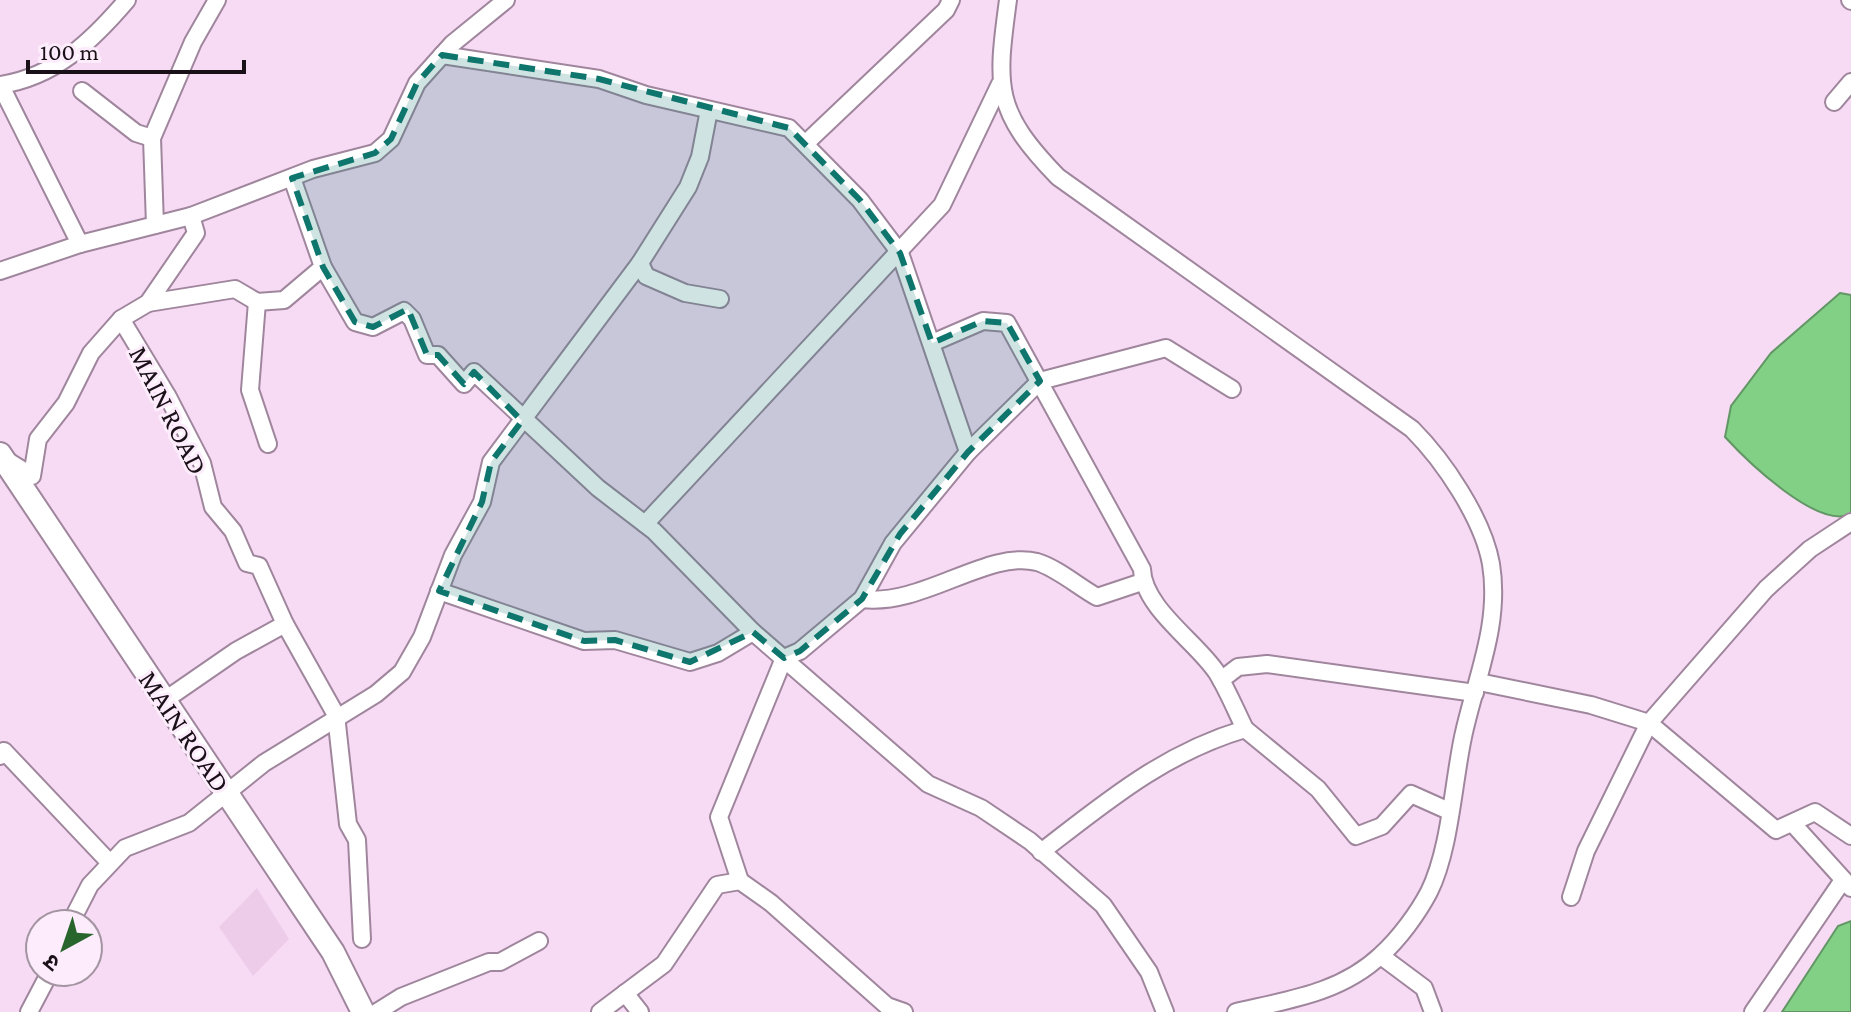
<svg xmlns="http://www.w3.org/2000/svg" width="1851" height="1012" viewBox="0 0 1851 1012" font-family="'Crimson Pro','Noto Sans Devanagari',serif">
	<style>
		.built { fill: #edccea }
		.water { fill: #82cf86; stroke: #629665; stroke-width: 2 }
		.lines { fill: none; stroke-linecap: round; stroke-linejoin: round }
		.minor-casing { stroke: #9f869d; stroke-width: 20 }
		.tertiary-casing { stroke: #9f869d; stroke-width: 26 }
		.minor { stroke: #fff; stroke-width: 16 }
		.tertiary { stroke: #fff; stroke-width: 22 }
		.marked { fill: #0f766e; fill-opacity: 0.2; stroke: #0f766e; stroke-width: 6; stroke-dasharray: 16 10; stroke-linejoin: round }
		.labels { text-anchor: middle; stroke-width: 6; stroke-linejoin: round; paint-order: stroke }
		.street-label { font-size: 28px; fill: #191018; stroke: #fdecfb }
	</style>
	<rect width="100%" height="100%" fill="#f7dbf4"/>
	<path class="built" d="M257 888 289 939 253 976 219 927Z"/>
	<g class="water">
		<path d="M1840 293 1851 295V514C1818 530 1747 461 1725 437L1731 406 1771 353Z"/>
		<path d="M1851 921V1012H1782L1838 926Z"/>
	</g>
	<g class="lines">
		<g class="minor-casing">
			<g id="minor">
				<path d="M1008 0C996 88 994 111 1058 177L1412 429C1444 461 1483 519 1491 564 1501 625 1475 680 1463 737 1453 784 1450 850 1429 892 1418 913 1399 939 1381 955 1341 993 1288 1000 1236 1012"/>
				<path d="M1850 0 1851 1"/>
				<path d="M442 55 599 79 646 95 789 128 860 200 900 253 968 452 893 543 862 599 800 651 784 658 719 817 740 881"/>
				<path d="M0 85C55 77 92 41 127 0"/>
				<path d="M1 86 80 244"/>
				<path d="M82 91 136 133 152 138"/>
				<path d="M1834 102 1851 82"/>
				<path d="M806 143 946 10 951 0"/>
				<path d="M155 225 152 138 193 42 217 0"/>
				<path d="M640 263 646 276 685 293 720 299"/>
				<path d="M323 267 355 322 373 327 404 311 412 319 427 355H438L464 384 474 372 598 488 654 531 753 632 928 784 981 808 1030 841 1103 905 1149 972 1165 1012"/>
				<path d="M0 271 80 244 191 216 313 169 375 153 391 139 417 83 452 44 506 0"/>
				<path d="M257 302 250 390 268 444"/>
				<path d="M148 303 235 289 257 302 284 300 323 267 292 178"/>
				<path d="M121 319 168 397 202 463 213 507 233 531 247 563 259 566 285 624 236 651 165 700"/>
				<path d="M932 343 983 321 1007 323 1142 569C1143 608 1198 643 1217 673 1228 691 1236 711 1245 729 1164 753 1107 801 1041 852"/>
				<path d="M968 452 1040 381 1166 348 1232 389"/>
				<path d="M8 461 32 476 38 439 66 403 91 353 121 319 148 303 196 233 191 216"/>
				<path d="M645 524 942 205 1000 84"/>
				<path d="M439 591 584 641 615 640 690 662 718 653 753 632"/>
				<path d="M862 599C922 607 988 549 1037 562 1057 568 1079 587 1097 597L1142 582"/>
				<path d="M285 624 336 715 348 824 357 840 362 939"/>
				<path d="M1221 680 1238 667 1267 664 1475 693"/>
				<path d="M1479 682 1591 705 1649 723 1776 830 1815 812 1851 836"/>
				<path d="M1245 729 1318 789 1356 836 1382 826 1411 794 1449 811"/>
				<path d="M0 756 4 751 110 863"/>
				<path d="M1794 825 1851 888"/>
				<path d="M1571 897 1586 851 1649 723 1766 589 1810 549 1851 522"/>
				<path d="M70 924 90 885 125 848 189 823 264 763 376 694 402 672 422 637 453 555 482 502 491 462 640 263 688 187 700 157 709 110"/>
				<path d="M1381 956 1424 988 1433 1012"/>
				<path d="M625 993 640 1012"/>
				<path d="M29 1012 50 972"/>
				<path d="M377 1012 401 997 489 962H500L539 941"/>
				<path d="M600 1012 664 964 717 885 740 881 771 903 887 1006 904 1012"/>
				<path d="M1753 1012 1843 880"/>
			</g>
		</g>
		<g class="tertiary-casing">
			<path id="tertiary" d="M0 454 333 952 363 1012"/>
		</g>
		<use href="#minor" class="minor"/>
		<use href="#tertiary" class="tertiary"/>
	</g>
	<path class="marked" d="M442 55 599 79 789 128 860 200 900 253 932 343 983 321 1007 323 1040 381 968 452 900 534 862 599 800 651 784 658 753 632 690 662 615 640 584 641 439 591 482 502 491 462 522 421 474 372 464 384 438 355H427L408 309 373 327 355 322 323 267 292 178 375 153 391 139 417 83Z"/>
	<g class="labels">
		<g class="street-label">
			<text transform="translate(169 410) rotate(63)" y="10">MAIN ROAD</text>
			<text transform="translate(185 731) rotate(56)" y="10">MAIN ROAD</text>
		</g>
	</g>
	<g transform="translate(64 948) rotate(220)"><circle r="38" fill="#fdecfb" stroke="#a294a0" stroke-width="2"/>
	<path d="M0-6L14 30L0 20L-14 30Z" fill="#27652d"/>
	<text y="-12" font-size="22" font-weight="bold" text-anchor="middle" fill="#191018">उ</text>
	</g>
	<path d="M28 60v12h216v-12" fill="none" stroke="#191018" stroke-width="4"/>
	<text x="40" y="60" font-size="24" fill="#191018" stroke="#fdecfb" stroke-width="6" paint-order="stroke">100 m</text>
</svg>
